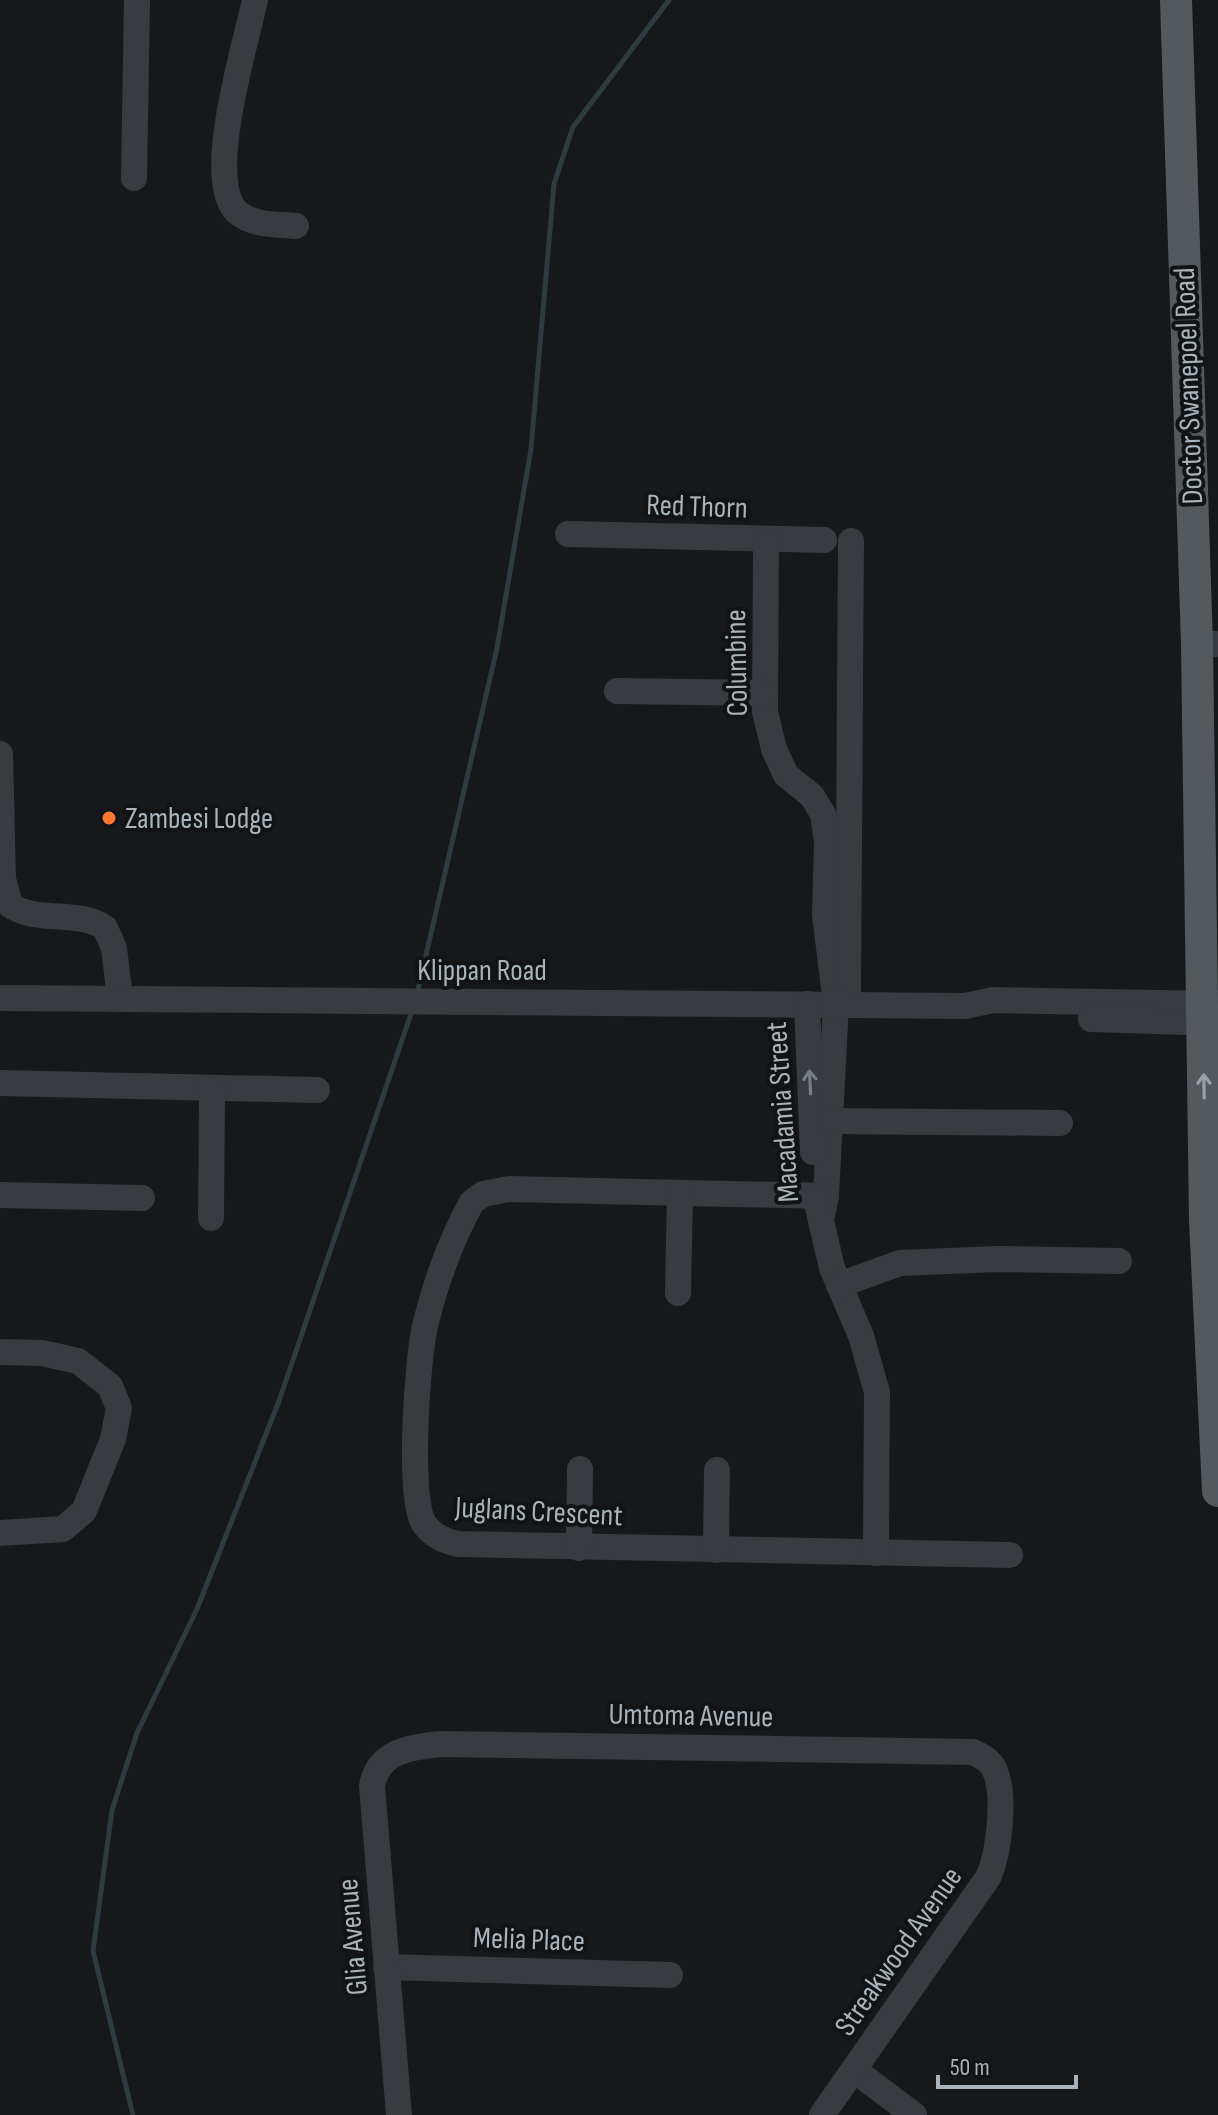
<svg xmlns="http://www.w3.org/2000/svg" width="1218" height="2115" viewBox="0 0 1218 2115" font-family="'Sofia Sans Condensed',sans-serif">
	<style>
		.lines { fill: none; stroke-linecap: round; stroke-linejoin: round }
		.stream { stroke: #2d3c3e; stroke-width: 5 }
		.minor { stroke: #383b3f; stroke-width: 26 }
		.major { stroke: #54595e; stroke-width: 32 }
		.oneway { stroke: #767d83 }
		.oneway2 { stroke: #98a1a8 }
		.poi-dot { fill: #fa772f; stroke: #121315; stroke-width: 3 }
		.labels { text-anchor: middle; stroke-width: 8; stroke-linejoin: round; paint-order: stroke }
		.street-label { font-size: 30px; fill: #a9b3ba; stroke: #121315 }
		.poi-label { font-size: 30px; fill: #a9b3ba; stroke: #121315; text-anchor: start }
	</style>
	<rect width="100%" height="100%" fill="#17181a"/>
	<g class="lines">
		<g class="stream">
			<path d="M417 994 497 648 531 449 554 184 573 127 669 0"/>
			<path d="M133 2115 93 1951 112 1810 137 1733 197 1609 279 1401 413 1008"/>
		</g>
		<g class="minor">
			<path d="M255 0C246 43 203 181 237 212 253 226 277 224 296 226"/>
			<path d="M134 178 137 0"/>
			<path d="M568 534 824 540"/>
			<path d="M766 540 765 712 774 749 786 775 812 796 823 814 827 841 825 915 836 1004 826 1196 822 1215"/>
			<path d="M1197 644H1218"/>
			<path d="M617 691 765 693"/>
			<path d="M0 754 3 879 10 905C38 924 78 909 105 928L114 948 120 999"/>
			<path d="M848 989 851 541"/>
			<path d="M0 998 965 1006 993 1000 1218 1004"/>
			<path d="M807 1004 813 1152"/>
			<path d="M1091 1019 1218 1023"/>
			<path d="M0 1083 317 1090"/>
			<path d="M830 1121 1060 1123"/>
			<path d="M0 1195 142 1198"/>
			<path d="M826 1196 509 1189 483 1194 472 1202C452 1238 436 1282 426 1322 417 1356 408 1493 423 1522 431 1535 444 1541 458 1544L1010 1555"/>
			<path d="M816 1199 832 1268 861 1336 877 1392 876 1553"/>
			<path d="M211 1218 212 1089"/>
			<path d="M839 1285 900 1263 997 1259 1119 1261"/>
			<path d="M678 1293 680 1193"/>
			<path d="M0 1352 42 1353 78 1361 110 1386 119 1408 113 1439 84 1511 63 1529 0 1533"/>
			<path d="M579 1548 580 1469"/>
			<path d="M716 1550 717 1470"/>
			<path d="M386 1967 670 1975"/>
			<path d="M854 2070 914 2115"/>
			<path d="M399 2115 372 1786C378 1751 410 1747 441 1744L973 1752C980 1755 989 1760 993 1767 1007 1792 999 1851 989 1876L822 2115"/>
		</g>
		<path class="major" d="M1176 0 1197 644 1205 1220 1218 1491"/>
	</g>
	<defs><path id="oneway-shaft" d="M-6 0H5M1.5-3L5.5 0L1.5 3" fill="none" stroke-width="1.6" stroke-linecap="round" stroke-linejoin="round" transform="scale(2)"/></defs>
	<use class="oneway" href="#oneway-shaft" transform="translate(810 1082) rotate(-93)"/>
	<use class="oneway2" href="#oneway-shaft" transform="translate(1204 1086) rotate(-91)"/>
	<circle class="poi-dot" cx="109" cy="818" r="8"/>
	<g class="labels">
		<g class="street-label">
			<text transform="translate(1188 386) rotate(-92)" y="10">Doctor Swanepoel Road</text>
			<text transform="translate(697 506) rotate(2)" y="10">Red Thorn</text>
			<text transform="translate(736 663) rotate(-91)" y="10">Columbine</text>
			<text x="482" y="980">Klippan Road</text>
			<text transform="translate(782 1112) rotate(-94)" y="10">Macadamia Street</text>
			<text transform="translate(539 1511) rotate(3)" y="10">Juglans Crescent</text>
			<text transform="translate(691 1715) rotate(1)" y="10">Umtoma Avenue</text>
			<text transform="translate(352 1937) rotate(-95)" y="10">Glia Avenue</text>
			<text transform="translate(529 1939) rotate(2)" y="10">Melia Place</text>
			<text transform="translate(898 1951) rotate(-55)" y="10">Streakwood Avenue</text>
		</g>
		<g class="poi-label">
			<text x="125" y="828">Zambesi Lodge</text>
		</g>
	</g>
	<path d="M938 2075v12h138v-12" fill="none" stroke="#a9b3ba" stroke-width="4"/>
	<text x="950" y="2075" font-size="24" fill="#a9b3ba" stroke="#121315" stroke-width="6" paint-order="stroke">50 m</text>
</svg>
